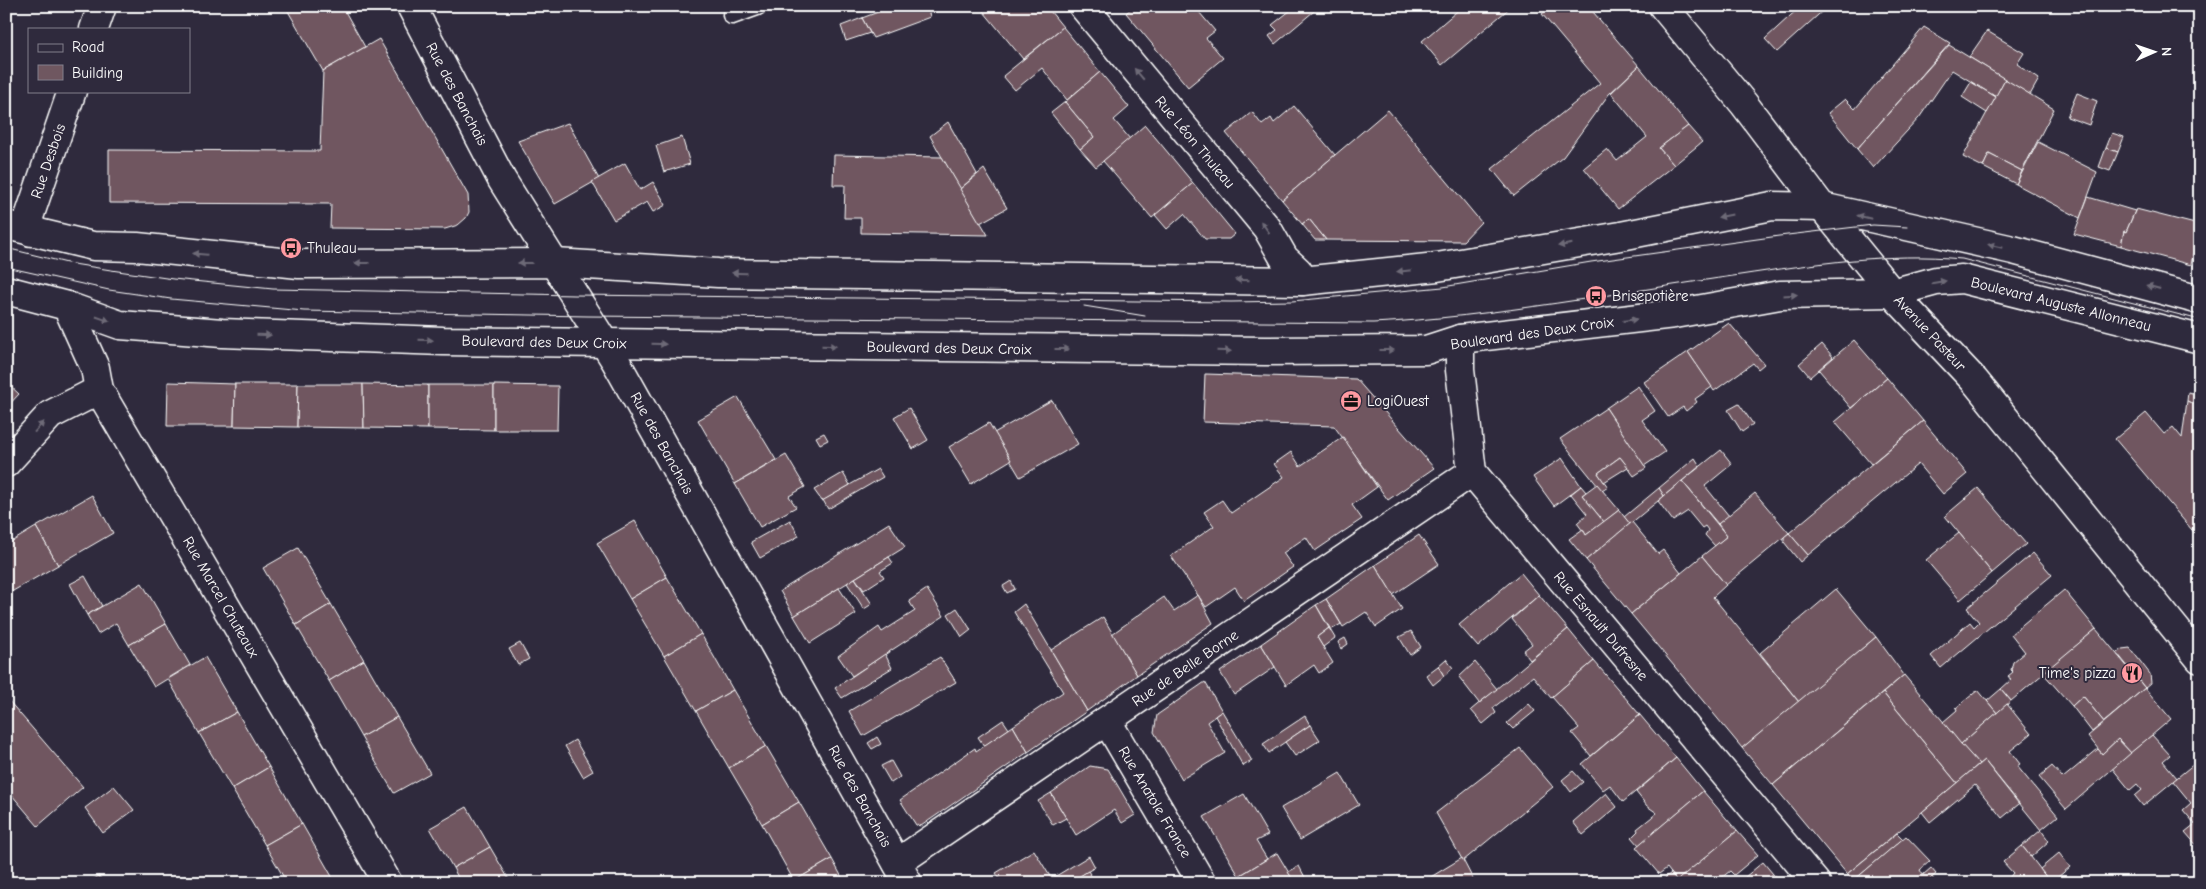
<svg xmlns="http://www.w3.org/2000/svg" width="2206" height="889" viewBox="0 0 2206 889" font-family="'Comic Neue',sans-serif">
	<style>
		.building { fill: #6f5760; stroke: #fff }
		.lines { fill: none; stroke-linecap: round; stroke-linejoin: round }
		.service-casing { stroke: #fff; stroke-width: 21 }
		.minor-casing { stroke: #fff; stroke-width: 31 }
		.secondary-casing { stroke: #fff; stroke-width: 31 }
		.service { stroke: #2f2a3d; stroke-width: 18 }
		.minor { stroke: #2f2a3d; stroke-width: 28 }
		.secondary { stroke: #2f2a3d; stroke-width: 28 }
		.tram { stroke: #fff; stroke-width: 1 }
		.oneway { fill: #6d6a77 }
		.labels { text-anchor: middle; stroke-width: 4; stroke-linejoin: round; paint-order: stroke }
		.street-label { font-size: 15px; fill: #fff; stroke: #2f2a3d }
		.poi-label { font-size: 15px; fill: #fff; stroke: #2f2a3d; text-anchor: start }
	</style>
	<rect width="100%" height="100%" fill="#2f2a3d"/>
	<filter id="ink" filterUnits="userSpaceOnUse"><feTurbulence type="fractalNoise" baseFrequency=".02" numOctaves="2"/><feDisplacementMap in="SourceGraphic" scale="10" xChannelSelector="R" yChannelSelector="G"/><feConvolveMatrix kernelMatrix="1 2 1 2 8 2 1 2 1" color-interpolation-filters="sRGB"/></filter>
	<g filter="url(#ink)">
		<g class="building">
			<path d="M285 6H342L365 47 323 71Z"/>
			<path d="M894 6H948L929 13 930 17 873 38 862 18Z"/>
			<path d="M979 6H1046L1063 27 1023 59Z"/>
			<path d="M1134 6H1194L1215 31 1206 38 1223 58 1188 87 1126 13Z"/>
			<path d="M1296 6H1320L1275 44 1269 36 1277 30 1272 25Z"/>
			<path d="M1463 6H1512L1442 65 1422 41Z"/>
			<path d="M1551 6H1588L1639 66 1609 94 1563 157 1514 196 1492 169 1600 83 1542 14Z"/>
			<path d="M1801 6H1828L1777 52 1765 39Z"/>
			<path d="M862 18 870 33 846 41 841 26Z"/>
			<path d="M1063 27 1100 72 1067 100 1042 68 1015 90 1003 76Z"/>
			<path d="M1924 27 1950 43 1857 149 1828 113 1845 99 1855 109Z"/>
			<path d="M1987 31 2024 53 2017 64 2039 79 2030 95 1969 57Z"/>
			<path d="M379 39 468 195 469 212 466 218 458 225 445 229 330 228 331 204 109 203V150L320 151 323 71Z"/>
			<path d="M1949 45 2005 79 1996 97 1952 70 1919 118 1873 168 1857 149Z"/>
			<path d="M1639 66 1688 126 1659 148 1674 165 1618 209 1584 168 1607 149 1617 161 1647 137 1611 93Z"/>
			<path d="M1100 72 1129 107 1114 120 1130 139 1096 167 1080 149 1094 137 1065 102Z"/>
			<path d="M2005 79 2054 109 2022 171 1989 154 1983 167 1963 157Z"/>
			<path d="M1971 82 1996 97 1987 113 1962 97Z"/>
			<path d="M2077 93 2097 101 2089 125 2067 117Z"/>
			<path d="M1065 102 1094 137 1080 149 1051 113Z"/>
			<path d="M1294 106 1335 155 1282 200 1226 133 1252 112 1262 125 1271 118 1274 123Z"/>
			<path d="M1388 110 1481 222 1463 241 1326 240 1309 219 1302 224 1282 200Z"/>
			<path d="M948 122 977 174 960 189 930 136Z"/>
			<path d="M568 123 599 179 555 204 518 141Z"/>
			<path d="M1145 125 1193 183 1152 218 1103 161Z"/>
			<path d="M1688 126 1702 142 1674 165 1659 148Z"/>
			<path d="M2112 133 2124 137 2118 152 2106 148Z"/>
			<path d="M682 137 690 164 664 172 656 146Z"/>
			<path d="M2038 142 2097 172 2080 218 2016 184Z"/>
			<path d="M2106 148 2118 152 2110 171 2099 167Z"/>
			<path d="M1989 154 2022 171 2016 184 1983 167Z"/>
			<path d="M834 155 942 157 988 235 861 233V218H844L845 185H833Z"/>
			<path d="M625 163 640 190 653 182 666 205 653 212 647 202 614 220 592 182Z"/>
			<path d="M984 169 1007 208 980 223 960 189Z"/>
			<path d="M1193 183 1235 234 1229 239H1205L1184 214 1167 229 1155 215Z"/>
			<path d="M2088 197 2135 211 2126 232 2124 231 2121 246 2074 234Z"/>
			<path d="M2136 209 2199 225 2191 265 2121 246 2124 231 2126 232Z"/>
			<path d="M1309 219 1326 240H1315L1302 224Z"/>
			<path d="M1729 323 1764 364 1758 369 1753 363 1714 391 1688 352Z"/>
			<path d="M1854 340 1887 378 1851 408 1819 370Z"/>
			<path d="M1822 344 1833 357 1810 377 1799 364Z"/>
			<path d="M1688 352 1712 387 1695 399 1697 402 1686 411 1683 407 1668 417 1644 382Z"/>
			<path d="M1205 374 1356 379 1434 468 1388 500 1334 426 1203 422Z"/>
			<path d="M1887 378 1923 421 1871 464 1835 422Z"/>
			<path d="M6 382 19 394 6 408Z"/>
			<path d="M168 382 235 384 234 426H167Z"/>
			<path d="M235 384H298L297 427 234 426Z"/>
			<path d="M298 384H363L364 428 297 427Z"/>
			<path d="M363 384 428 385V429L364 428Z"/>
			<path d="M428 385H494V430L428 429Z"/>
			<path d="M494 385 558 386 557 430H494Z"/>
			<path d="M1638 386 1655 411 1642 420 1665 452 1644 466 1606 408Z"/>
			<path d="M2188 392 2200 395V407L2187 401Z"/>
			<path d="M738 397 776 460 735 484 698 420Z"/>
			<path d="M1052 400 1078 444 1020 477 994 433Z"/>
			<path d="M2187 401 2200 407V505L2192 530 2115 439 2146 413 2164 434 2173 427 2182 438Z"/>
			<path d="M1739 404 1753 424 1742 432 1728 410Z"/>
			<path d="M909 408 928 440 913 449 894 417Z"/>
			<path d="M1606 408 1646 468 1634 476 1620 457 1598 473 1608 487 1602 491 1560 439Z"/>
			<path d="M1923 421 1967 474 1943 494 1918 464 1808 555 1789 533Z"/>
			<path d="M989 423 1011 460 971 484 949 447Z"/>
			<path d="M824 433 828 440 820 444 816 437Z"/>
			<path d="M1343 437 1377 487 1352 505 1362 519 1315 551 1306 537 1283 553 1293 567 1244 601 1235 587 1206 607 1171 556 1214 526 1204 512 1222 500 1231 513 1284 477 1274 464 1291 452 1300 466Z"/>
			<path d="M1721 450 1732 464 1705 486 1729 516 1718 524 1682 481Z"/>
			<path d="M786 455 805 487 789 496 796 507 760 527 735 484Z"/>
			<path d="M1620 457 1628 467 1604 482 1598 473Z"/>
			<path d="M1562 458 1581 486 1554 506 1533 477Z"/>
			<path d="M1695 458 1700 466 1664 496 1659 488Z"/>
			<path d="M878 469 883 477 828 509 823 500Z"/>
			<path d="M843 473 850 485 822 501 814 490Z"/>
			<path d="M1682 481 1727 536 1715 546 1705 535 1708 530 1705 526 1702 528 1688 511 1673 521 1658 501Z"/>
			<path d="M1597 484 1619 510 1604 522 1582 495Z"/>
			<path d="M1581 486 1586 492 1582 495 1604 522 1586 535 1577 523 1587 514 1571 494Z"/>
			<path d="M1659 488 1664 496 1630 524 1624 517Z"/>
			<path d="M1978 488 2026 544 1992 573 1945 516Z"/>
			<path d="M1755 493 1789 533 1726 585 1702 556 1727 536 1718 524Z"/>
			<path d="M92 495 113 533 58 565 36 527Z"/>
			<path d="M1619 510 1630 524 1586 560 1569 539 1583 529 1586 535Z"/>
			<path d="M2198 511H2200V539L2192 530Z"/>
			<path d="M790 520 799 536 760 558 751 542Z"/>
			<path d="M635 521 667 577 630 599 597 543Z"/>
			<path d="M1632 522 1658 554 1663 550 1681 573 1631 614 1586 560Z"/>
			<path d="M889 523 905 547 794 616 780 591Z"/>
			<path d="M36 527 58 565 6 595V545Z"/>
			<path d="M1789 533 1808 555 1800 562 1784 542V537Z"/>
			<path d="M1959 533 1992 573 1960 600 1926 560Z"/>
			<path d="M1419 535 1439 564 1393 595 1375 565Z"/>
			<path d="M298 548 331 604 296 625 263 568Z"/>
			<path d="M2033 553 2052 575 1941 668 1931 656 1970 622 1974 627 1979 622 1967 608Z"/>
			<path d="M1702 556 1726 585 1713 597 1799 702 1742 748 1631 614Z"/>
			<path d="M889 557 893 563 880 571 884 577 864 590 855 578Z"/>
			<path d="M1375 565 1402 609 1376 627 1366 612 1343 627 1326 599Z"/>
			<path d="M1521 573 1539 595 1478 647 1459 625Z"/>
			<path d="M85 576 102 606 87 615 70 584Z"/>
			<path d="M667 577 701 634 664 656 630 599Z"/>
			<path d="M855 578 872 604 864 609 847 583Z"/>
			<path d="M1011 581 1015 589 1007 593 1003 586Z"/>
			<path d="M142 583 166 624 129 645 116 623 98 634 87 615Z"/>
			<path d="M839 588 856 614 810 643 794 616Z"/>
			<path d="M927 589 944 616 852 676 838 656 879 627 882 632 915 611 909 601Z"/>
			<path d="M1836 589 1876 637 1799 702 1760 653Z"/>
			<path d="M2064 590 2096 629 2011 701 2001 689 2011 680 2008 676 2013 672 2011 670 2013 662 2025 652 2011 634Z"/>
			<path d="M1198 595 1213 623 1137 675 1112 634 1164 597 1174 611Z"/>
			<path d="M1539 595 1568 629 1530 660 1523 651 1532 644 1512 619Z"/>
			<path d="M1326 599 1341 624 1331 630 1316 605Z"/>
			<path d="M331 604 364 660 329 681 296 625Z"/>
			<path d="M1024 604 1087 711 1028 752 1013 726 1063 692 1014 612Z"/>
			<path d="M1316 605 1329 628 1317 637 1333 663 1319 673 1314 665 1286 685 1261 644Z"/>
			<path d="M957 608 971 630 962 637 948 614Z"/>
			<path d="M1103 617 1137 675 1087 711 1051 650Z"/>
			<path d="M166 624 190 665 154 687 129 645Z"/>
			<path d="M1329 628 1335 638 1323 647 1317 637Z"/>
			<path d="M1568 629 1594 661 1551 698 1533 676 1493 708 1496 713 1483 724 1471 710Z"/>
			<path d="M2096 629 2145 688 2104 722 2083 696 2072 706 2043 673Z"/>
			<path d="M1411 631 1421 647 1410 655 1399 637Z"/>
			<path d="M701 634 733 690 696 711 664 656Z"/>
			<path d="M1876 637 1904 675 1773 785 1742 748Z"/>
			<path d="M1345 638 1348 644 1341 649 1338 642Z"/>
			<path d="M520 643 529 659 518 665 509 649Z"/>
			<path d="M1261 644 1275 667 1234 695 1220 672Z"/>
			<path d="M2130 648 2150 674 2151 683 2145 688 2117 653 2122 649Z"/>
			<path d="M885 654 892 668 842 698 835 688Z"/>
			<path d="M205 657 237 712 199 733 168 679Z"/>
			<path d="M940 657 956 682 863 736 849 711Z"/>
			<path d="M1446 659 1453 668 1444 676 1438 666Z"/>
			<path d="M364 660 397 717 361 737 329 681Z"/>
			<path d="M1594 661 1640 715 1591 756 1572 733 1579 728 1552 697Z"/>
			<path d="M1475 662 1497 689 1479 703 1459 677Z"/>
			<path d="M1438 666 1444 676 1433 685 1426 675Z"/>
			<path d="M1904 675 1979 764 1957 783 1883 693Z"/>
			<path d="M1205 682 1222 711 1207 722 1225 753 1182 779 1154 732 1157 715Z"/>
			<path d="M2145 688 2171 719 2131 753 2118 739 2102 754 2088 736Z"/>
			<path d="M2001 689 2011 701 1997 713 1987 701Z"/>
			<path d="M733 690 766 746 729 768 696 711Z"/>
			<path d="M1978 690 1997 713 1961 744 1943 722 1957 710 1956 708Z"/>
			<path d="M1883 693 1957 783 1847 874 1773 785Z"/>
			<path d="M2083 696 2104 722 2092 732 2072 706Z"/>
			<path d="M8 700 83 787 38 826 6 788V702Z"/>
			<path d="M1529 704 1535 711 1513 729 1507 723Z"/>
			<path d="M2007 704 2031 734 2010 751 2020 764 2017 766 2058 816 2041 830 1984 760 1979 764 1961 744Z"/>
			<path d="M1222 711 1252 761 1243 766 1215 716Z"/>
			<path d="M237 712 269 767 232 789 199 733Z"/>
			<path d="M1640 715 1676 758 1623 802 1610 785 1603 790 1582 764Z"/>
			<path d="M1305 716 1310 725 1269 753 1263 744Z"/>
			<path d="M397 717 430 773 394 793 361 737Z"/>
			<path d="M1003 720 1009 729 984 746 978 737Z"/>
			<path d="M1310 725 1320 740 1295 756 1285 742Z"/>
			<path d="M1013 726 1028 752 921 826 916 825 900 800 975 748 976 751Z"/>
			<path d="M2152 735 2170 755 2163 761 2177 778 2143 806 2135 796 2142 790 2137 784 2130 790 2112 768Z"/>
			<path d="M877 737 881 744 872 749 868 743Z"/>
			<path d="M2118 739 2131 753 2066 809 2039 777 2052 766 2063 778 2098 749 2102 754Z"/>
			<path d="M575 740 593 771 583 777 565 746Z"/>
			<path d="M766 746 799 802 762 824 729 768Z"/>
			<path d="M1520 748 1553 787 1463 861 1436 813Z"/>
			<path d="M1676 758 1703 791 1639 845 1632 837 1638 831 1637 829 1657 813 1647 806 1636 792Z"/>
			<path d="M2200 759V845L2198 847 2185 832 2195 824 2183 810 2191 803 2173 781Z"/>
			<path d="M1984 760 2019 804 2002 818 1975 785 1930 822 1922 812Z"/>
			<path d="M891 761 900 777 891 783 881 766Z"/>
			<path d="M1090 766 1108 769 1135 815 1122 823 1114 810 1076 835 1051 793Z"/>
			<path d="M269 767 302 824 265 845 232 789Z"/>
			<path d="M1573 771 1583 782 1571 792 1562 780Z"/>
			<path d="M1340 773 1359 805 1300 840 1281 808Z"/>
			<path d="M114 786 134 810 103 833 85 808Z"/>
			<path d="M1703 791 1737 831 1677 881 1667 868 1659 874 1636 847Z"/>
			<path d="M1051 793 1066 818 1053 825 1038 801Z"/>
			<path d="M1606 793 1617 807 1583 835 1573 822Z"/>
			<path d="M1244 794 1268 835 1256 841 1267 859 1239 876 1204 817Z"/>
			<path d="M799 802 832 859 794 881 762 824Z"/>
			<path d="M467 807 490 847 453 868 430 828Z"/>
			<path d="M302 824 334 880 329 883H287L265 845Z"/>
			<path d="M2041 830 2049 841 2031 857 2022 846Z"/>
			<path d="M1737 831 1758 855 1734 875 1730 871 1715 883H1674Z"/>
			<path d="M1897 833 1903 839 1853 881 1847 874Z"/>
			<path d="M1906 836 1930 861 1920 870 1923 875 1931 868 1936 874 1926 883H1854L1853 881Z"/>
			<path d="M2022 846 2031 857 2051 883H2013L2009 878 2013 873 2003 862Z"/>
			<path d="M490 847 511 883H461L453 868Z"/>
			<path d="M1034 850 1054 883H1002L996 873Z"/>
			<path d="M1277 853 1295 883H1243L1239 876Z"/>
			<path d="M2059 853 2070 867 2051 883 2040 869Z"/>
			<path d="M1089 856 1095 867 1069 883H1054L1051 879Z"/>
			<path d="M1462 858 1475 883H1421Z"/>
			<path d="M832 859 845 883H796L794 881Z"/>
			<path d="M1763 862 1773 874 1762 883H1738Z"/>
			<path d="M1299 866 1308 883H1295L1288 872Z"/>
			<path d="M2200 870V881L2195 875Z"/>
			<path d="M1088 871 1096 883H1069Z"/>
			<path d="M1671 873 1677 881 1659 883Z"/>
			<path d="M1773 874 1780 883H1762Z"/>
			<path d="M99 876 103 883H87Z"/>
			<path d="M1932 877 1936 883H1926Z"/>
		</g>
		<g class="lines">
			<g class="service-casing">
				<path id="service" d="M732 15 757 6"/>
			</g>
			<g class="minor-casing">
				<g id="minor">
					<path d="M411 6 502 180 615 360 908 883"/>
					<path d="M1083 6 1267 228 1284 258 1298 271 1302 281"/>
					<path d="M94 29 102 6"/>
					<path d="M6 225 93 246 137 247 299 264 555 263 718 273 1302 281 1437 267 1621 236 1772 206 1822 207 2013 250 2200 300"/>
					<path d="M31 232 29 217 72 91"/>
					<path d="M6 290 67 306 120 325 222 333 443 341 1265 351 1426 350 1460 339 1674 314 1780 295 1892 293 1936 281 1962 279 2200 339"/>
					<path d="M67 306 95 368 99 390 388 883"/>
					<path d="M1460 339V370L1472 472 1816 883"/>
					<path d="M6 463 50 415 99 390"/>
					<path d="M1107 721 1202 883"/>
					<path d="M897 863 1472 472"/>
				</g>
			</g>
			<g class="secondary-casing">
				<path id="secondary" d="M1663 6 1744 104 1822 207 1892 293 1974 380 2200 659"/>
			</g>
			<use href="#service" class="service"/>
			<use href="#minor" class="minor"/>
			<use href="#secondary" class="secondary"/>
			<g class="tram">
				<path d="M6 248 67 263 111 270 173 279 273 289 575 295 1231 302 1292 301 1443 287 1591 262 1779 236 1873 225 1907 227"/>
				<path d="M6 267 109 290 171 299 304 311 588 316 1373 323C1494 317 1620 292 1740 275 1814 264 1888 252 1962 259L2200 320"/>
				<path d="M1084 306 1145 316"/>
			</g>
		</g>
		<defs><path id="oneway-solid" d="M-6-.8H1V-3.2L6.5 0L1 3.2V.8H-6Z" transform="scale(1.25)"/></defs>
		<g class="oneway">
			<use href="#oneway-solid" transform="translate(1139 74) rotate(-130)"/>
			<use href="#oneway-solid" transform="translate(1725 216) rotate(169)"/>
			<use href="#oneway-solid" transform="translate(1864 217) rotate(-167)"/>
			<use href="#oneway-solid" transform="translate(1265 227) rotate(-126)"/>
			<use href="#oneway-solid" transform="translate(1565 245) rotate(171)"/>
			<use href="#oneway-solid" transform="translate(1995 246) rotate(-167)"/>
			<use href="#oneway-solid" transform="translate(200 254) rotate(-175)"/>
			<use href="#oneway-solid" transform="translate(362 263) rotate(180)"/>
			<use href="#oneway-solid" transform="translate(525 263) rotate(-180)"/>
			<use href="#oneway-solid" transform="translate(1404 271) rotate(174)"/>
			<use href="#oneway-solid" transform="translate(739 273) rotate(-179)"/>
			<use href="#oneway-solid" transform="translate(1242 280) rotate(-179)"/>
			<use href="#oneway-solid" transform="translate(1939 282) rotate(-9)"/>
			<use href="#oneway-solid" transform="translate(2153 287) rotate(-165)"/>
			<use href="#oneway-solid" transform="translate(1790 295) rotate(-3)"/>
			<use href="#oneway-solid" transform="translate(103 319) rotate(19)"/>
			<use href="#oneway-solid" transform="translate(1630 320) rotate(-7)"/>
			<use href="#oneway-solid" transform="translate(264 335) rotate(2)"/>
			<use href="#oneway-solid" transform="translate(426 340) rotate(2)"/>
			<use href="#oneway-solid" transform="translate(659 344) rotate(1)"/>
			<use href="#oneway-solid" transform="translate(829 346) rotate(1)"/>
			<use href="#oneway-solid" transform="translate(1062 349)"/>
			<use href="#oneway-solid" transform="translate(1387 350)"/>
			<use href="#oneway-solid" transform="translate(1224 351) rotate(1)"/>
			<use href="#oneway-solid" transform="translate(39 427) rotate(-48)"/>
		</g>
	</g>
	<defs>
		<g id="bus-disc" transform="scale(1.125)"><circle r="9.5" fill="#ff9aa2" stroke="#2f2a3d"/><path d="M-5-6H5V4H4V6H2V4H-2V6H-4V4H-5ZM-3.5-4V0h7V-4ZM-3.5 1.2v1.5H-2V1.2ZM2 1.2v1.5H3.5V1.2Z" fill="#111"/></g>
		<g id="office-disc" transform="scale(1.125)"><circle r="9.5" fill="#ff9aa2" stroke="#2f2a3d"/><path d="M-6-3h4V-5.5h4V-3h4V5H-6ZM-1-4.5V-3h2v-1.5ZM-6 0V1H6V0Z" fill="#111"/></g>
		<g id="restaurant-disc" transform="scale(1.125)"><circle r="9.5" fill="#ff9aa2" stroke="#2f2a3d"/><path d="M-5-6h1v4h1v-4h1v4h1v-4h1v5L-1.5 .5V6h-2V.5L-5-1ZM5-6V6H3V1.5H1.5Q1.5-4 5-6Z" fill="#111"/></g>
	</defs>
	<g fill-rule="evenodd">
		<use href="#bus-disc" x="291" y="248"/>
		<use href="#bus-disc" x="1596" y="296"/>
		<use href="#office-disc" x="1351" y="401"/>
		<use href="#restaurant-disc" x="2132" y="673"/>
	</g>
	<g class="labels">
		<g class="street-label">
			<text transform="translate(457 94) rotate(62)" y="5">Rue des Banchais</text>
			<text transform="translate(1195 142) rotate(50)" y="5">Rue Léon Thuleau</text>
			<text transform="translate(48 161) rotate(-71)" y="5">Rue Desbois</text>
			<text transform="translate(2061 304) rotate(14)" y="5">Boulevard Auguste Allonneau</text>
			<text transform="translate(1532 333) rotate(-8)" y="5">Boulevard des Deux Croix</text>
			<text transform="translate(1930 333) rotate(47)" y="5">Avenue Pasteur</text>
			<text transform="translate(544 342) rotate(1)" y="5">Boulevard des Deux Croix</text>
			<text transform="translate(949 348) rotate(1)" y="5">Boulevard des Deux Croix</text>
			<text transform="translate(662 443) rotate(61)" y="5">Rue des Banchais</text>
			<text transform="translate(221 597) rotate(60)" y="5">Rue Marcel Chuteaux</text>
			<text transform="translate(1601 626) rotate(50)" y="5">Rue Esnault Dufresne</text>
			<text transform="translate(1185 668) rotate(-34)" y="5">Rue de Belle Borne</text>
			<text transform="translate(860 796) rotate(61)" y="5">Rue des Banchais</text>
			<text transform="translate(1155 802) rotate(59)" y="5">Rue Anatole France</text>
		</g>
		<g class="poi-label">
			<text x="307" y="253">Thuleau</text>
			<text x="1612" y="301">Brisepotière</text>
			<text x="1367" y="406">LogiOuest</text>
			<text x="2116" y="678" text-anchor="end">Time's pizza</text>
		</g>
	</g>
	<rect width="2206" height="889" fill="none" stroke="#2f2a3d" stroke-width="25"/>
	<rect x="12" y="12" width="2181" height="864" fill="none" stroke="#fff" stroke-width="2" filter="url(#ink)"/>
	<rect x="28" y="28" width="162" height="65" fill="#2f2a3d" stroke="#827f8b"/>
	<rect x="38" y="44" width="25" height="8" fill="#2f2a3d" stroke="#827f8b"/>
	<text x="72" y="52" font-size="15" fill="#ffffff">Road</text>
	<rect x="38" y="65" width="25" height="15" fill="#6f5760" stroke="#827f8b"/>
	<text x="72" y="78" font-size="15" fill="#ffffff">Building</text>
	<g transform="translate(2154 52) rotate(88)" stroke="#2f2a3d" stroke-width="4" paint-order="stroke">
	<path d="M0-4L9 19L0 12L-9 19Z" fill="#ffffff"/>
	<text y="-8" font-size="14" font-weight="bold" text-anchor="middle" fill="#ffffff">N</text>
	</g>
</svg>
